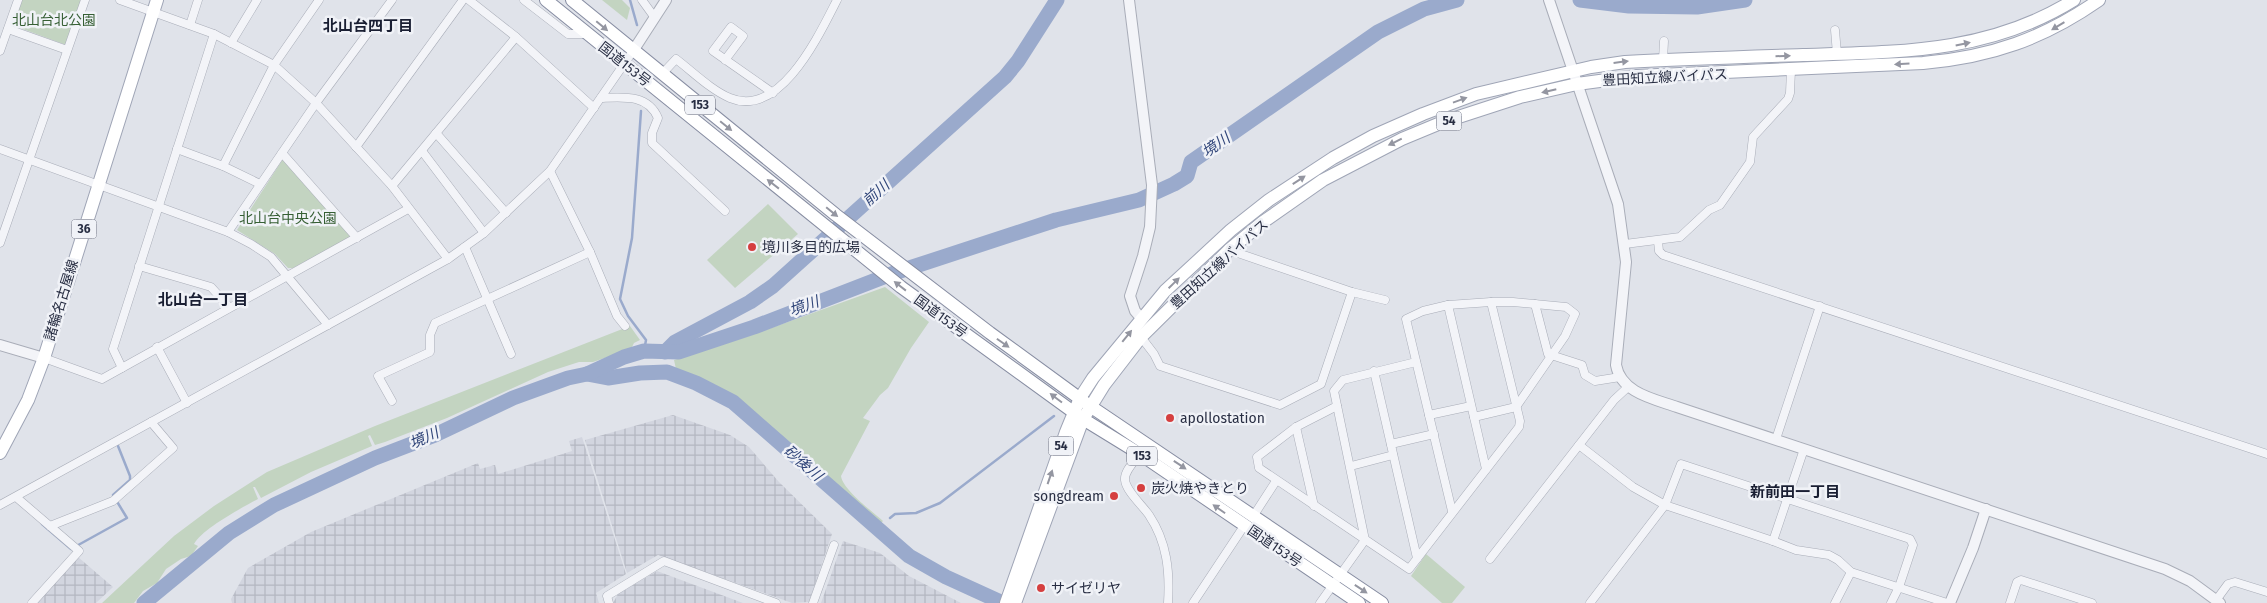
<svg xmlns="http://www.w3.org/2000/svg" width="2267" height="603" viewBox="0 0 2267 603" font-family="'Fira Sans','Noto Sans JP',sans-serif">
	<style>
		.industrial { fill: url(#industrial-grid) }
		.green { fill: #c3d4c1 }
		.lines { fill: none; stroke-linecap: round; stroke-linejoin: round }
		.stream { stroke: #9aaacc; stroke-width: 2.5 }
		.river { stroke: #9aaacc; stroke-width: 15 }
		.minor-casing { stroke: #a9adb8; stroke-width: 9 }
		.tertiary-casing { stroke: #a9adb8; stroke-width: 12 }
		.primary-casing { stroke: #9fa5b6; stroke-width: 14 }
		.trunk-casing { stroke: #878da2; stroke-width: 14 }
		.minor { stroke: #f3f4f8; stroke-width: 8 }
		.tertiary { stroke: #f3f4f8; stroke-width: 10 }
		.primary { stroke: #fff; stroke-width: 12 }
		.trunk { stroke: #fff; stroke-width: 12 }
		.oneway { fill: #9496a1 }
		.poi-dot { fill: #d53f3f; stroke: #f0f2f7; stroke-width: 2 }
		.labels { text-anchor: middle; stroke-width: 5; stroke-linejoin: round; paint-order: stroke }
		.shield { fill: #f0f2f7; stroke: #646979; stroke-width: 1 }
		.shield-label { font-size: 12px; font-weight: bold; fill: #282e43 }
		.park-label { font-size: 14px; fill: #365f34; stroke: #f0f2f7 }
		.street-label { font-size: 14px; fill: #282e43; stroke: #f0f2f7 }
		.poi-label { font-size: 14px; fill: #282e43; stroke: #f0f2f7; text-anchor: start }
		.neighbourhood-label { font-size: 15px; font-weight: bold; fill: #1a1f33; stroke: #f0f2f7 }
		.water-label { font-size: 15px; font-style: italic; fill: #304579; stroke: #f0f2f7 }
	</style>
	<defs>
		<pattern id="industrial-grid" width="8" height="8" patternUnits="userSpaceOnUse" patternTransform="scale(1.25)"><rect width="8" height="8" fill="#d2d5df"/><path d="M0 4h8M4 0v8" fill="none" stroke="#b4b7c1"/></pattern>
	</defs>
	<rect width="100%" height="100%" fill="#e0e3ea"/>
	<g class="industrial">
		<path d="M673 415 730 435 749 447 779 482 832 534 809 602 792 603 658 555 627 573 585 440Z"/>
		<path d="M582 437 626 574 596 593 599 603H232L231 599 248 568 311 532 478 463 480 469 495 465 498 474 572 451 569 441Z"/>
		<path d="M843 541 880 553 909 576 961 603H821Z"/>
		<path d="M78 557 113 587 96 603H36Z"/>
		<path d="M657 571 743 603H613L618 594Z"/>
	</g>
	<g class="green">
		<path d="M20 0H81L66 45 12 25Z"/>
		<path d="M602 0H622L630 8 627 20Z"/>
		<path d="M283 159 352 236 293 268H288L275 254 237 230Z"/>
		<path d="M768 204 798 234 735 288 707 260Z"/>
		<path d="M885 287 929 322 911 348 888 388 880 395 863 418 870 421 841 476C843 490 872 511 883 521L880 524 723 390 676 369 674 360 760 332Z"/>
		<path d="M630 326 640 340 634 343 631 349 593 362H579L548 372 447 418 385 442 375 445 370 435 368 436 372 446 311 472 261 498 255 487H253L258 499C243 507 202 529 194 544L198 546 191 556 181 559 166 569 157 583 143 591 134 603H102L174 536 214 506 267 472 375 426Z"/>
		<path d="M1426 554 1465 587 1452 603H1442L1411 576Z"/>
	</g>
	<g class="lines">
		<g class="stream">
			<path d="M630 0 637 25"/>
			<path d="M641 111 632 238 620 299 628 316 646 340 644 351"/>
			<path d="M890 518 895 514 916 513 940 503 1054 416"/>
			<path d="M42 524 71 549 127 518 113 495 130 480V476L118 446"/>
		</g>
		<g class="river">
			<path d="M1580 0 1629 6 1697 7 1745 0"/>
			<path d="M665 352 675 342 750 302 773 286 1005 77 1018 61 1057 0"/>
			<path d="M587 374 608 378 640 373 667 372 696 383 733 402 909 556 946 577 1003 603"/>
			<path d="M144 603 229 533 274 505 375 458 435 435 513 398 568 378 587 374 624 357 644 351 679 352 754 327 894 273 1056 220 1139 200 1174 184 1187 176 1191 162 1378 32 1424 9 1457 0"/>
		</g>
		<g class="minor-casing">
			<g id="minor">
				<path d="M120 0 214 34 274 65 316 103 392 186 448 259"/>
				<path d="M469 0 516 37 594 108"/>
				<path d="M524 0 568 34H587"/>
				<path d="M642 0 655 18"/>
				<path d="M190 25 198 0"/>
				<path d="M8 29 67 50"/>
				<path d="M1835 30 1837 54"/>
				<path d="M231 43 257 0"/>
				<path d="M0 51 18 0"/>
				<path d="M725 60 743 36 731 27 713 51 773 93"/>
				<path d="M1663 60 1664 41"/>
				<path d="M662 74 676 59C693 72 711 90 730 98 780 119 819 35 837 0"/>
				<path d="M601 98C623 97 648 94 658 118L652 133V143L725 211"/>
				<path d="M436 133 506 213"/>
				<path d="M356 147 463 0"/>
				<path d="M0 149 228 232 251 244 271 257 328 325"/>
				<path d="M177 149 223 166 260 184"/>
				<path d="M422 151 484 233"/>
				<path d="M282 153 357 238"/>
				<path d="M223 166 274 65 319 0"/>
				<path d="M550 171 590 252 617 316 625 326"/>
				<path d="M392 186 516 37"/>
				<path d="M228 232 316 103 392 0"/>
				<path d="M1658 241 1659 251 1663 255 2267 454"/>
				<path d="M0 243 85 0"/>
				<path d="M1625 244 1680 237 1709 210 1720 205 1750 162 1753 137 1788 99 1790 93 1791 70"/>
				<path d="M465 247 511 354"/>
				<path d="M1229 250 1352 292 1385 300"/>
				<path d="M139 266 211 287 229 307"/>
				<path d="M1535 304 1548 354 1582 365 1585 375 1595 381 1620 377"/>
				<path d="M1448 305 1486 469"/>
				<path d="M1141 337 1154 354 1160 366 1280 405 1321 384 1352 292"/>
				<path d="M157 347 187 403"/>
				<path d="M44 358 102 379 408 209"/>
				<path d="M122 368 113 349 214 34"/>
				<path d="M1374 371 1417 558"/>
				<path d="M392 401 378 376 430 352V335L435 323 590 252"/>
				<path d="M1337 406 1296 427 1257 457 1259 468 1409 569 1519 427 1520 421 1491 302"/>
				<path d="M1429 415 1471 406"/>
				<path d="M1296 427 1314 506"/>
				<path d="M1776 439 1820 306"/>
				<path d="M1391 444 1434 434"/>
				<path d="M1579 445 1614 400 1628 387"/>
				<path d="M1140 454C1134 462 1124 471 1125 480 1126 491 1142 505 1149 515 1167 542 1170 571 1168 603"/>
				<path d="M1351 466 1393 455"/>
				<path d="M16 497 79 551 32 603"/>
				<path d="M0 505 448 259 484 233 550 171 633 51"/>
				<path d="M1452 511 1406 319 1423 311 1448 305 1491 302H1513L1566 307 1575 314 1565 336 1516 407 1474 417"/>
				<path d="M1254 515 1276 481"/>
				<path d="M50 526 113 501 173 448 151 422"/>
				<path d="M1773 541 1804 449"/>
				<path d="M1490 559 1579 445 1633 487 1665 505 1773 541 1796 550 1829 555 1838 560 1851 572 1947 603"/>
				<path d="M2217 599 2228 584 2235 582 2267 592"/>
				<path d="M609 603 607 596 664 561 776 603"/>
				<path d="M813 603 834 545"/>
				<path d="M1193 603 1244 526"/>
				<path d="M1320 603 1365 540 1334 391 1343 380 1416 362"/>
				<path d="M1590 603 1665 505 1681 464 1910 539 1913 545 1899 587 1891 603"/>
				<path d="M1835 603 1851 572"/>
				<path d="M2010 603 2017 582 2021 580 2092 603"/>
			</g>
		</g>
		<g class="tertiary-casing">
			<g id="tertiary">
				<path d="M1129 0 1152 185 1150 227 1143 256 1130 296 1135 311 1141 318"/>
				<path d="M1549 0 1618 204 1626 262 1616 365C1621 393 1654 399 1677 407L2165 569 2190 581 2220 603"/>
				<path d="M633 51 666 0"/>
				<path d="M0 345 44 358"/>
				<path d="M1950 603 1973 548 1986 509"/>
			</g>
		</g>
		<g class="primary-casing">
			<g id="primary">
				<path d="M0 453 28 400 44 358 157 0"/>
				<path d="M1006 603 1066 432 1080 398 1093 378 1165 291 1231 230 1269 200 1333 158 1373 136 1423 114 1476 94 1591 67 1625 62C1684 59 1744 57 1803 55 1900 52 1989 53 2074 0"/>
				<path d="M1015 603 1083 419 1104 385 1141 337 1229 250 1263 222 1323 180 1402 139 1443 122 1520 97 1577 84 1637 76 1923 63C1991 57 2043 39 2099 0"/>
			</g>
		</g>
		<g class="trunk-casing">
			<g id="trunk">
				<path d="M546 0 901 287 1083 419 1140 454 1359 603"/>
				<path d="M572 0 836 215 990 333 1090 406 1382 603"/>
			</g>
		</g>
		<use href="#minor" class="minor"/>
		<use href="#tertiary" class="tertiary"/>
		<use href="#primary" class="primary"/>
		<use href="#trunk" class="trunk"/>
	</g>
	<defs><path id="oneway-solid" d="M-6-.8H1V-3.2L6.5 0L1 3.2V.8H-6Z" transform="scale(1.25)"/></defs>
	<g class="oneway">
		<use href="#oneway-solid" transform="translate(602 26) rotate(40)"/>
		<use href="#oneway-solid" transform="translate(2058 26) rotate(149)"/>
		<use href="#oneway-solid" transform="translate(1963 44) rotate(-12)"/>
		<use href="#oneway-solid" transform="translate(1783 56) rotate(-2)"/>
		<use href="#oneway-solid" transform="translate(1621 62) rotate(-7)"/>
		<use href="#oneway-solid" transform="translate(1902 64) rotate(177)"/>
		<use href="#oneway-solid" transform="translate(1549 91) rotate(167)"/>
		<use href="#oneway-solid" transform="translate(1460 100) rotate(-20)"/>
		<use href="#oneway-solid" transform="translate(726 126) rotate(39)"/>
		<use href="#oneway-solid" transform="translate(1395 142) rotate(154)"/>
		<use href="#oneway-solid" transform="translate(1299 180) rotate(-33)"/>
		<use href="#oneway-solid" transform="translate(773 184) rotate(-142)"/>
		<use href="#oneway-solid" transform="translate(832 212) rotate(39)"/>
		<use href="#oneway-solid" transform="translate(1174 283) rotate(-44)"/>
		<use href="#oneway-solid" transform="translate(900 286) rotate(-142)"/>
		<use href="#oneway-solid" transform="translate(1127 336) rotate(-51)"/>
		<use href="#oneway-solid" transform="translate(1003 343) rotate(35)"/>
		<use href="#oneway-solid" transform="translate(1056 398) rotate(-143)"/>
		<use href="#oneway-solid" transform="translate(1180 465) rotate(34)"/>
		<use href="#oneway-solid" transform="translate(1050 477) rotate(-71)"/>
		<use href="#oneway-solid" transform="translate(1219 509) rotate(-145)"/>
		<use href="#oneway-solid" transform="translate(1361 589) rotate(34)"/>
	</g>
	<g class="poi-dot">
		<circle cx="752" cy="247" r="5"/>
		<circle cx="1170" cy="418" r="5"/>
		<circle cx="1141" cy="488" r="5"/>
		<circle cx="1114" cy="496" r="5"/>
		<circle cx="1041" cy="588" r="5"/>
	</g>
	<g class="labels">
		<g class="shield">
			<rect x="685" y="95.5" width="30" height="19" rx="4"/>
			<rect x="1436.5" y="111.5" width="25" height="19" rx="4"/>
			<rect x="71.5" y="219.5" width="25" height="19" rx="4"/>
			<rect x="1048.5" y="436.5" width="25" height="19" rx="4"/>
			<rect x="1127" y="446.5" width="30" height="19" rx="4"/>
		</g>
		<g class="shield-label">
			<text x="700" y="109">153</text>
			<text x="1449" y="125">54</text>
			<text x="84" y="233">36</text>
			<text x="1061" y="450">54</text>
			<text x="1142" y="460">153</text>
		</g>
		<g class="park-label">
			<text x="54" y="25">北山台北公園</text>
			<text x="288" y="223">北山台中央公園</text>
		</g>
		<g class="street-label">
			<text transform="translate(625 64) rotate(38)" y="5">国道153号</text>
			<text transform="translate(1665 77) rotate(-3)" y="5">豊田知立線バイパス</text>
			<text transform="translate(1219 264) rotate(-42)" y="5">豊田知立線バイパス</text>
			<text transform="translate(61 300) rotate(-73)" y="5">諸輪名古屋線</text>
			<text transform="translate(941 316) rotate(36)" y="5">国道153号</text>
			<text transform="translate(1275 546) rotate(34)" y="5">国道153号</text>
		</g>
		<g class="poi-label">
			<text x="762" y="252">境川多目的広場</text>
			<text x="1180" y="423">apollostation</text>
			<text x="1151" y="493">炭火焼やきとり</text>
			<text x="1104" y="501" text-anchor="end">songdream</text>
			<text x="1051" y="593">サイゼリヤ</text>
		</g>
		<g class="neighbourhood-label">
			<text x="368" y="31">北山台四丁目</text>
			<text x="203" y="305">北山台一丁目</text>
			<text x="1795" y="497">新前田一丁目</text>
		</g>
		<g class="water-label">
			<text transform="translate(1216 145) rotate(-35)" y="5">境川</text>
			<text transform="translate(876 193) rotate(-42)" y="5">前川</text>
			<text transform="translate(804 306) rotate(-20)" y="5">境川</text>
			<text transform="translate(424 438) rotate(-24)" y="5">境川</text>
			<text transform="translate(803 463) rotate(41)" y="5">砂後川</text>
		</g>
	</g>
</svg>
